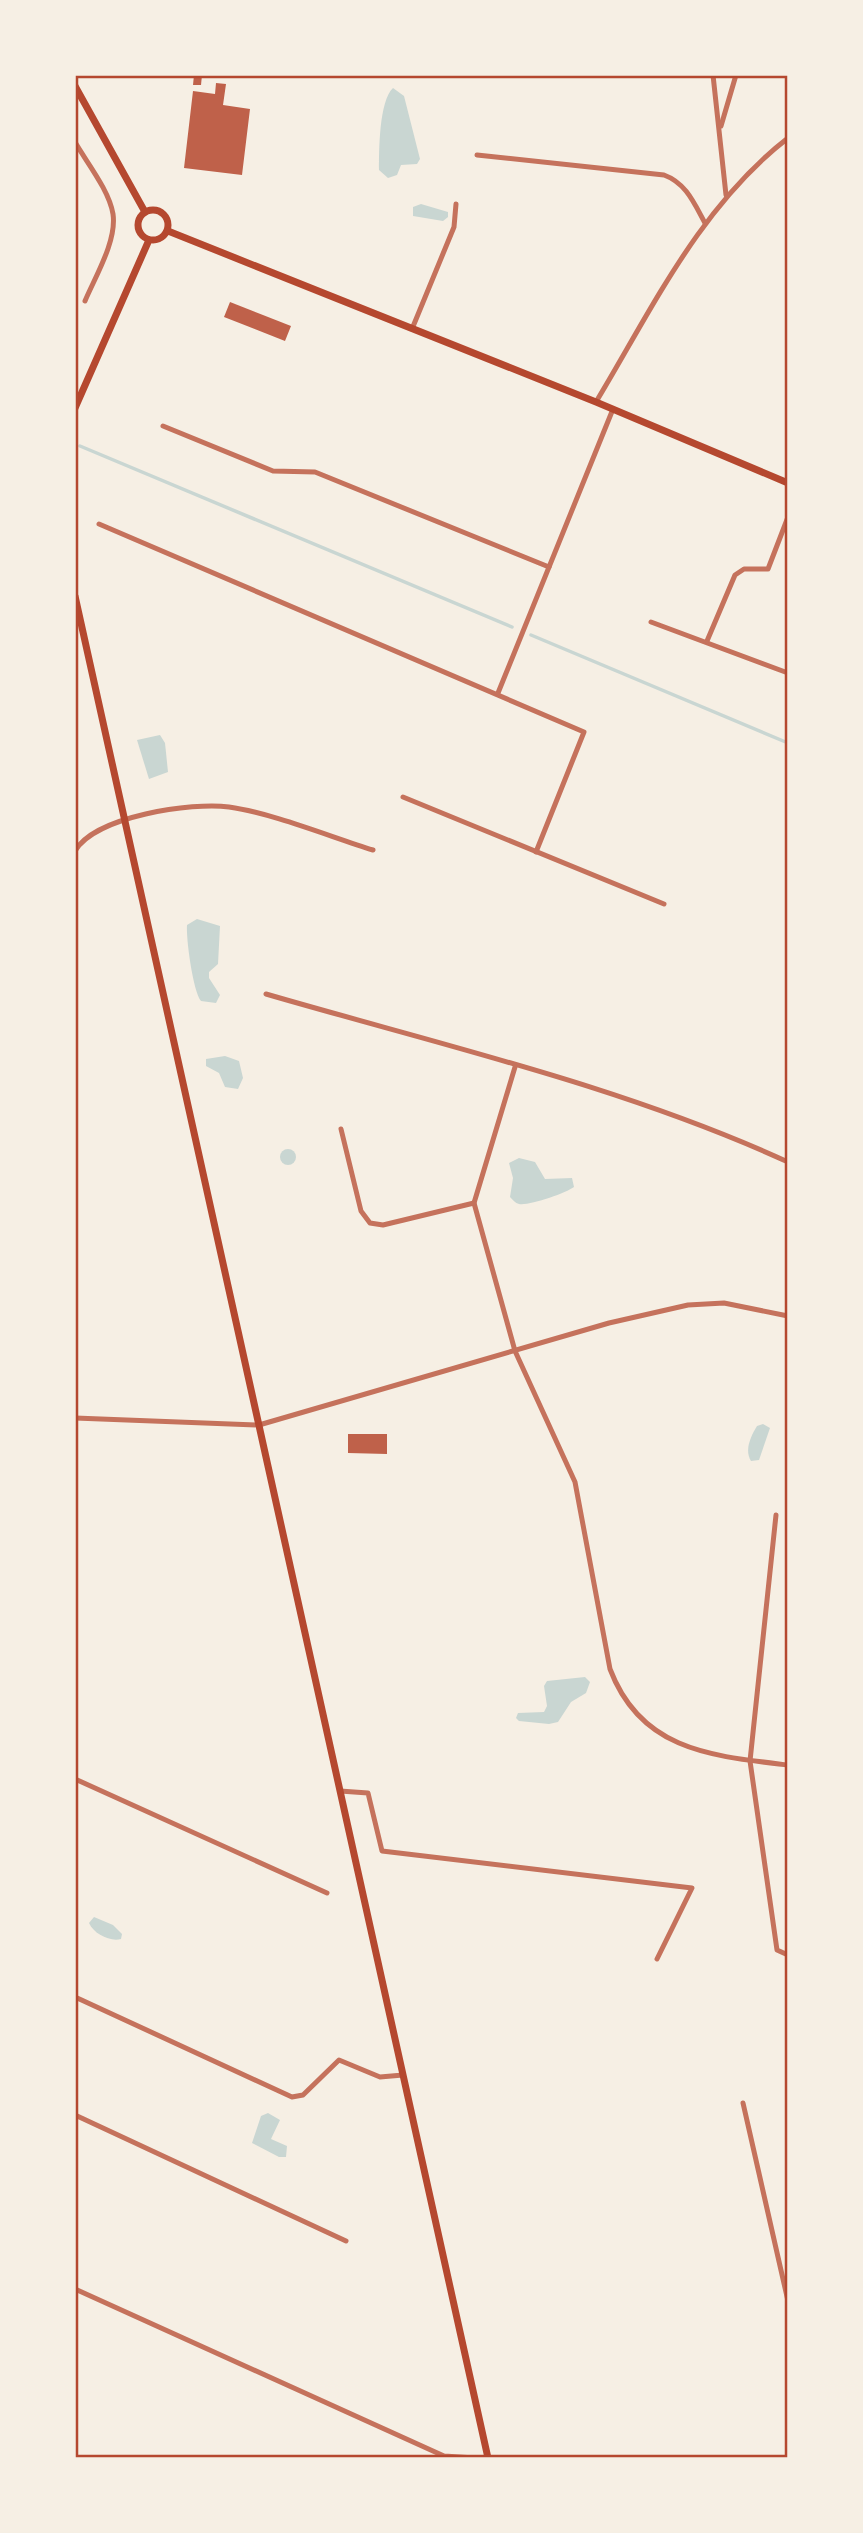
<svg xmlns="http://www.w3.org/2000/svg" width="863" height="2533" viewBox="0 0 863 2533" font-family="'Archivo Narrow',sans-serif">
	<style>
		.water { fill: #c9d6d2 }
		.lines { fill: none; stroke-linecap: round; stroke-linejoin: round }
		.stream { stroke: #c9d6d2; stroke-width: 3.5 }
		.building { fill: #bf614a }
		.minor { stroke: #c5725c; stroke-width: 5 }
		.secondary { stroke: #b5482f; stroke-width: 7 }
		.neatline { fill: none; stroke: #b5482f; stroke-width: 2.5 }
	</style>
	<rect width="100%" height="100%" fill="#f6efe4"/>
	<g class="water">
		<path d="M393 88 404 96 420 159 417 164 401 165 397 175 388 178 379 170C379 151 379 101 393 88Z"/>
		<path d="M421 204 448 212V217L443 221 413 216V207Z"/>
		<path d="M160 735 165 743 168 772 149 779 137 740Z"/>
		<path d="M197 919 220 926 218 964 209 972V978L220 995 216 1003 201 1001C193 991 186 939 187 925Z"/>
		<path d="M225 1056 239 1061 243 1078 238 1089 225 1087 219 1073 206 1066V1059Z"/>
		<circle cx="288" cy="1157" r="8"/>
		<path d="M519 1158 535 1162 545 1179 572 1178 574 1187C566 1193 529 1206 519 1204 515 1203 513 1200 510 1197L513 1178 509 1163Z"/>
		<path d="M763 1424 770 1428 759 1460 751 1461C744 1450 751 1436 757 1426Z"/>
		<path d="M585 1677 590 1682 586 1693 571 1702 558 1722 549 1724 519 1721 516 1718 518 1713 544 1712 547 1706 544 1686 547 1681Z"/>
		<path d="M94 1917 113 1925 122 1934 121 1939C110 1942 94 1934 89 1923Z"/>
		<path d="M268 2113 280 2120 271 2139 287 2146 286 2157H279L252 2143 261 2116Z"/>
	</g>
	<g class="lines">
		<g class="stream">
			<path d="M80 446 512 627"/>
			<path d="M531 635 788 743"/>
		</g>
	</g>
	<g class="building">
		<path d="M194 75H202L201 85H193Z"/>
		<path d="M216 83 226 84 223 105 250 109 242 175 184 168 193 91 215 94Z"/>
		<path d="M230 302 291 326 285 341 224 317Z"/>
		<path d="M348 1434H387V1454L348 1453Z"/>
	</g>
	<g class="lines">
		<g class="minor">
			<path d="M713 75 726 195"/>
			<path d="M721 126 736 75"/>
			<path d="M75 142C87 163 109 190 113 214 117 241 95 277 85 301"/>
			<path d="M477 155 664 175C686 183 694 203 705 223"/>
			<path d="M412 329 454 227 456 204"/>
			<path d="M596 402C652 309 700 206 788 138"/>
			<path d="M163 426 273 471 315 472 549 567"/>
			<path d="M99 524 584 732 536 852"/>
			<path d="M651 622 788 673"/>
			<path d="M707 641 735 575 744 569H768L788 517"/>
			<path d="M498 693 613 409"/>
			<path d="M403 797 664 904"/>
			<path d="M75 851C95 816 192 802 229 807 272 813 331 837 373 850"/>
			<path d="M266 994C441 1045 622 1086 788 1162"/>
			<path d="M515 1067 474 1203 515 1351 575 1482 610 1669C641 1751 712 1756 788 1765"/>
			<path d="M341 1129 361 1211 370 1223 383 1225 474 1203"/>
			<path d="M75 1418 259 1425 609 1323 688 1305 724 1303 788 1316"/>
			<path d="M776 1515 750 1761 777 1950 788 1955"/>
			<path d="M75 1779 327 1893"/>
			<path d="M340 1791 368 1793 382 1851 692 1888 657 1959"/>
			<path d="M75 1997 292 2097 303 2095 339 2060 380 2077 403 2075"/>
			<path d="M743 2103 788 2301"/>
			<path d="M75 2115 346 2241"/>
			<path d="M75 2289 444 2456 475 2458"/>
		</g>
		<g class="secondary">
			<path d="M75 86 145 212"/>
			<circle cx="153" cy="225" r="15"/>
			<path d="M168 231 596 402 788 483"/>
			<path d="M75 408 149 240"/>
			<path d="M75 596 488 2458"/>
		</g>
	</g>
	<rect width="863" height="2533" fill="none" stroke="#f6efe4" stroke-width="154"/>
	<rect x="77" y="77" width="709" height="2379" class="neatline"/>
</svg>
